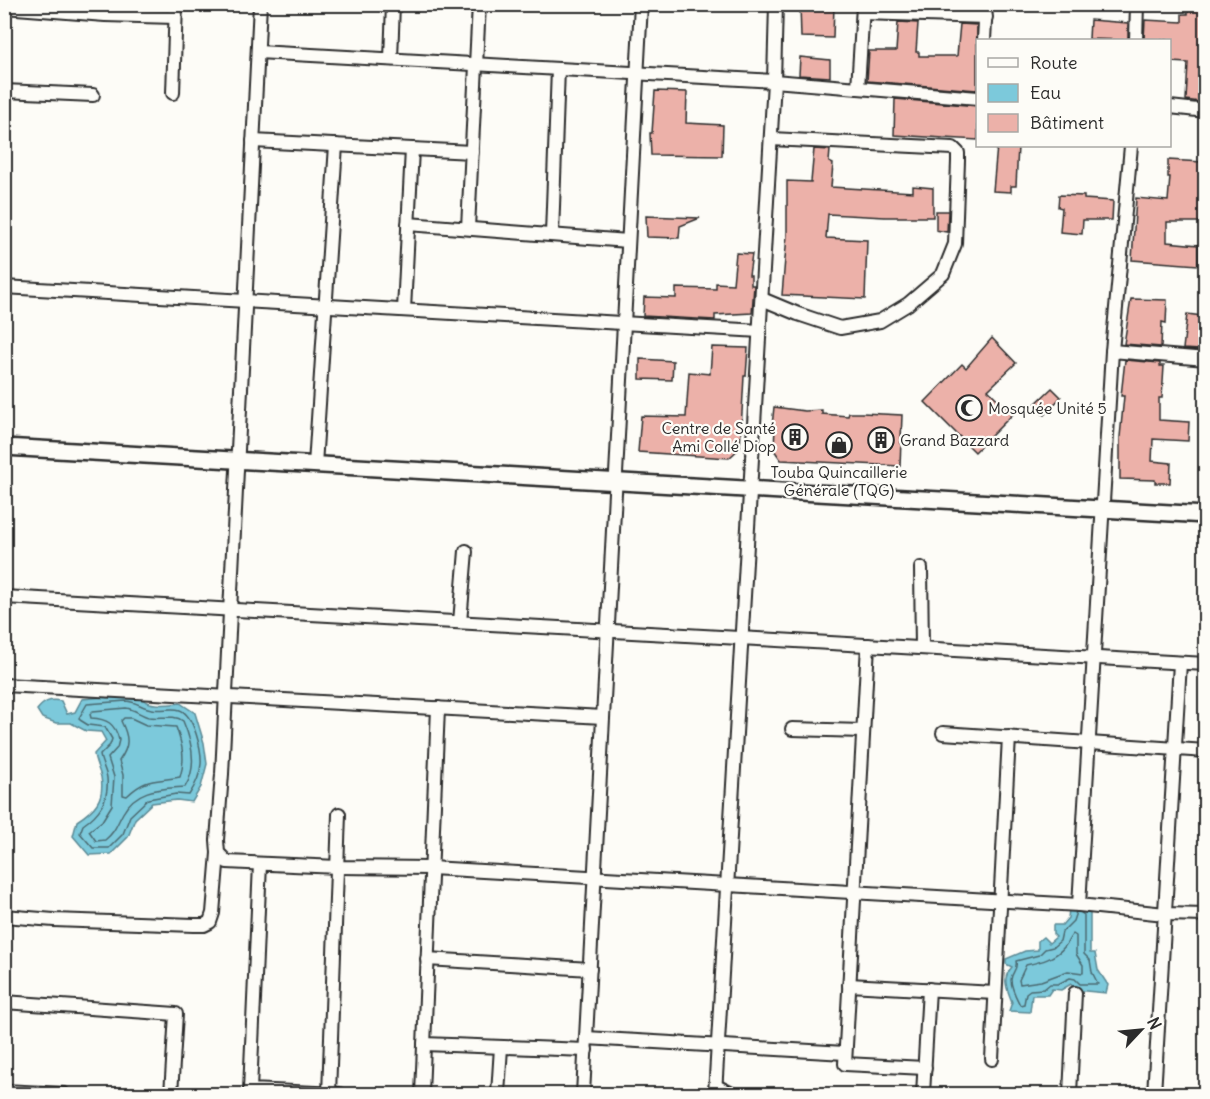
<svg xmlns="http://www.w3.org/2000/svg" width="1210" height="1099" viewBox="0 0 1210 1099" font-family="Delius,sans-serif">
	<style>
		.water { fill: #7cc9db; stroke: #5c8a95; stroke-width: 1.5 }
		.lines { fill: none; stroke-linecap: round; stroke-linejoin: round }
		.shore { stroke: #4b6a71; stroke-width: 1.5 }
		.building { fill: #ecb1a9; stroke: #2b2b2b; stroke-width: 1.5 }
		.minor-casing { stroke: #2b2b2b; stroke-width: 16 }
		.tertiary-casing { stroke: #2b2b2b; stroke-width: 20 }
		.minor { stroke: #fdfcf7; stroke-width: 12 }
		.tertiary { stroke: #fdfcf7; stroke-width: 15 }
		.labels { text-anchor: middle; stroke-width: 4.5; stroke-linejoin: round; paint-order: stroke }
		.poi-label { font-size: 16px; fill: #2b2b2b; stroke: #fdfcf7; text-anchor: start }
	</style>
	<rect width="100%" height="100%" fill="#fdfcf7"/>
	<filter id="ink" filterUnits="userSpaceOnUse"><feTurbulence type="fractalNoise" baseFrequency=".0167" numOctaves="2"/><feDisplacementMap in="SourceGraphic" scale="12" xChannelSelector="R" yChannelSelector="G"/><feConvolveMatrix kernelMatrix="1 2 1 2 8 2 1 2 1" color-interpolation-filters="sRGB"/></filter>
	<g filter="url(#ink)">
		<g class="water">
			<path d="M126 695C140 696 139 699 150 703 159 706 171 704 180 703L195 713 204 743 207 764 201 787 192 802 177 800 152 803 135 819 128 837 111 854 89 855 73 836 77 821C94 810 105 800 101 777 99 769 95 762 94 754L106 741 101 732 86 731 71 723H56L42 718 37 710C44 701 50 699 61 701L67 714 75 712 82 699Z"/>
			<path d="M1090 908V953H1095L1098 970 1108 985 1106 993 1075 990 1071 984 1061 990 1052 989 1048 995H1032L1030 1012 1009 1011 1012 1002C1007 988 1001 979 1012 967L1006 964V959L1025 951 1038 950V941L1043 937 1049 943 1056 937 1053 934V925H1062L1068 918 1069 909Z"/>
		</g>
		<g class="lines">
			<g class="shore">
				<path d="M126 701C138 702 142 708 152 709 161 711 173 707 180 710 194 715 202 751 201 764 200 775 195 786 189 795L176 794 148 799 130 816 123 834 109 848H93L80 833 83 825C100 813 109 800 107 778 106 770 101 763 100 755L110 745 112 739 105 727 88 725 80 720 79 718 87 704Z"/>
				<path d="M126 708C135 709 140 715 149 717 160 719 174 714 183 721 192 742 198 767 185 787 160 789 137 788 123 813 116 825 116 831 105 840L96 841 89 831 102 821 112 805 114 777 108 758 117 748 119 740C115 723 107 719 91 718L90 714 93 711Z"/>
				<path d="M124 718H131L146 725 176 727C182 744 186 759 180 777 155 782 147 777 127 796L123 795V775L119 761C130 746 129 737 121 721Z"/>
				<path d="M1076 912 1073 921 1062 932 1060 941 1053 947 1045 949 1039 955 1016 961C1018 971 1011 972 1011 980 1011 988 1017 999 1020 1005L1024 1004 1026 993 1030 990 1044 989 1050 984H1058L1070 978 1075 979 1080 984H1098L1092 972 1090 960 1084 954V915L1081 913"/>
				<path d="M1073 934 1076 936V954L1083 965V973L1068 971 1041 981 1020 984 1019 980 1026 965C1040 962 1055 959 1065 946 1069 942 1068 938 1073 934Z"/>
			</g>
		</g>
		<g class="building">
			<path d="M800 4H834L833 38 801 37Z"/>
			<path d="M1189 4H1206V103L1186 100 1188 63 1170 62V40L1144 39 1145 20 1182 22V14H1188Z"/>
			<path d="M1090 20 1128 23V38L1126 40 1089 39Z"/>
			<path d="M898 22 918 23 916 52H919V56H957L960 24 977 25V90L867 81 869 51H896Z"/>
			<path d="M800 57 830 60V77L799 75Z"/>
			<path d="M655 91 687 92 686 123 723 125 722 156 651 155 650 133H652Z"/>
			<path d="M895 99 978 106V140L894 135Z"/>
			<path d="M997 146H1018L1016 186H1011V192L993 191Z"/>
			<path d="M814 149 830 150 829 162 833 164 831 187 913 192V186L933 188V217H885L828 214 826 238 867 240 865 299 782 295 787 235V181L811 182Z"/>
			<path d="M1168 160 1202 162 1200 182 1203 183 1202 222H1167V242L1198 245V265L1132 260 1136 198 1168 201 1170 177H1168Z"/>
			<path d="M1059 195 1084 196V199L1113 201 1112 220H1083L1082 234 1060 232 1062 208 1058 207Z"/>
			<path d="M936 211H948L947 232 936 230Z"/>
			<path d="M646 216 700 218 680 226 679 238 647 237Z"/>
			<path d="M736 253 752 254 749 275H751V285H754L752 313 715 315V320L643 316 644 297 676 298V288L716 289V283L733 284Z"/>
			<path d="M1131 299 1167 300 1166 323 1162 322 1161 347 1124 344Z"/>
			<path d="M1187 314 1202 316 1201 350 1183 349Z"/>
			<path d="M992 338 1016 363 988 390 1013 414 975 452 925 402 962 364 966 368Z"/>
			<path d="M712 347 748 348 746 376H744L740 448 729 458 638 452 641 416 686 417 689 372 710 374Z"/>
			<path d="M640 359 673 361 672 380 640 379Z"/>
			<path d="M1125 360 1160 363V366H1164L1162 398H1159V420L1189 422 1188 441 1153 439 1152 461 1171 463 1170 483H1155V480L1120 479V437L1124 396H1121Z"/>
			<path d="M1052 388 1061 397 1044 415 1033 406Z"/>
			<path d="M774 407 805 411 822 410V414L848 416 849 413H862L902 415 900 466 781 460 774 450 775 426H772Z"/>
		</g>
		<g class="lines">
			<g class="minor-casing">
				<g id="minor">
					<path d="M260 4 222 774 217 840 218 853 227 862 338 867 431 868 1079 905 1165 914 1206 915"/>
					<path d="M4 7 105 15 175 17"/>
					<path d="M863 13 986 17"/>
					<path d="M984 40 986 4"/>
					<path d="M1136 40 1137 4"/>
					<path d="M258 52 774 81 978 98"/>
					<path d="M391 59 393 4"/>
					<path d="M858 88 863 6"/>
					<path d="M4 91 93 95"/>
					<path d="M173 93 176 4"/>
					<path d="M1170 107 1206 111"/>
					<path d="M253 141 472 152"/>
					<path d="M408 224 628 241"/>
					<path d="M468 228 479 4"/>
					<path d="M552 234 558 69"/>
					<path d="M4 287 760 331"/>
					<path d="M762 299 798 314 840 328 880 321 908 304 943 274 955 244 958 161V153L953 148 771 139"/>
					<path d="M404 310 412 149"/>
					<path d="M1112 351 1206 359"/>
					<path d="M315 465 336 145"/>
					<path d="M921 568 922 648"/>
					<path d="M4 597 1206 664"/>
					<path d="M460 622 466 551"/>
					<path d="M868 645 845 1064 925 1068"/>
					<path d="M4 685 603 717"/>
					<path d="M792 729 863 731"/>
					<path d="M943 733 1206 751"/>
					<path d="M260 864 250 1090 339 1094"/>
					<path d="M1079 905 1112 351 1131 146"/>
					<path d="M4 916 54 920 194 925H204L210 922 213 913 218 853"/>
					<path d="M427 959 590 969"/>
					<path d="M849 985 995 993"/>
					<path d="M4 1002 176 1014 171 1094"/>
					<path d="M586 1038 845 1053"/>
					<path d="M424 1044 586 1050"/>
					<path d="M992 1059 1009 737"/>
					<path d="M716 1086 732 1094"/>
					<path d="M4 1091 64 1094"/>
					<path d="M329 1094 339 814"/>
					<path d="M422 1094 438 708"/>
					<path d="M498 1094 501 1047"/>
					<path d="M583 1094 641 4"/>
					<path d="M715 1094 774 81 776 4"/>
					<path d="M923 1094 929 989"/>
					<path d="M1070 1094 1075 993"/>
					<path d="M1154 1094 1180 663"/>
				</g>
			</g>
			<g class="tertiary-casing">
				<path id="tertiary" d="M4 447 1206 515"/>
			</g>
			<use href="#minor" class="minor"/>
			<use href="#tertiary" class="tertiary"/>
		</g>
	</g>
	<defs>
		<g id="mosque-ring" transform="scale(1.35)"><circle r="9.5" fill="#fdfcf7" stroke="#2b2b2b" stroke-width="1.5"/><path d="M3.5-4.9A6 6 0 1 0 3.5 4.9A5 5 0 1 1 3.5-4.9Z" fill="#2b2b2b"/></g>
		<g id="building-ring" transform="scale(1.35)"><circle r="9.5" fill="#fdfcf7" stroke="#2b2b2b" stroke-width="1.5"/><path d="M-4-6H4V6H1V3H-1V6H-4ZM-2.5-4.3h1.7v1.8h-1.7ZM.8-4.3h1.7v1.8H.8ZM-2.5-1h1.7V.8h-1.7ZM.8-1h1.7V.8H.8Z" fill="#2b2b2b"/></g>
		<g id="shop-ring" transform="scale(1.35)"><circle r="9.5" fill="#fdfcf7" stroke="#2b2b2b" stroke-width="1.5"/><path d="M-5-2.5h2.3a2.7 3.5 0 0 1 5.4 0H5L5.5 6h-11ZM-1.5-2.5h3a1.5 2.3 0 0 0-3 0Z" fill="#2b2b2b"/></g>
	</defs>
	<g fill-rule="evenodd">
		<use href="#mosque-ring" x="969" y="408"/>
		<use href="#building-ring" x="795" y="437"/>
		<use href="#building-ring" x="881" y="440"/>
		<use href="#shop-ring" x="839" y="445"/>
	</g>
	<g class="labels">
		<g class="poi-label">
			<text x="988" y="414">Mosquée Unité 5</text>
			<text x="776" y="434" text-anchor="end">Centre de Santé<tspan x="776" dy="18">Ami Collé Diop</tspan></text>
			<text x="900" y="446">Grand Bazzard</text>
			<text x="839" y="478" text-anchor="middle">Touba Quincaillerie<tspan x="839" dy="18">Générale (TQG)</tspan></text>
		</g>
	</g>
	<rect width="1210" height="1099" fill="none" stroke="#fdfcf7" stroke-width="24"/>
	<rect x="12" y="12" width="1186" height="1075" fill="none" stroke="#2b2b2b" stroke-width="2" filter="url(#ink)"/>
	<rect x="976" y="39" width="195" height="108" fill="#fdfcf7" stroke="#a9a8a5" stroke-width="1.5"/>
	<rect x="988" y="58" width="30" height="9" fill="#fdfcf7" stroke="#a9a8a5" stroke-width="1.5"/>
	<text x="1030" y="69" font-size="18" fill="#2b2b2b">Route</text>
	<rect x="988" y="84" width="30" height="18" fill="#7cc9db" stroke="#a9a8a5" stroke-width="1.5"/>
	<text x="1030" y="99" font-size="18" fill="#2b2b2b">Eau</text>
	<rect x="988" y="114" width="30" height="18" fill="#ecb1a9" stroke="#a9a8a5" stroke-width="1.5"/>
	<text x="1030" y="129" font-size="18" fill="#2b2b2b">Bâtiment</text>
	<g transform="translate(1141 1030) rotate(64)" stroke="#fdfcf7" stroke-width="4.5" paint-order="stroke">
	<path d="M0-4.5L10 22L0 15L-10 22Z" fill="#2b2b2b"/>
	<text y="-9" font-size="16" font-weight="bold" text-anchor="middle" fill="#2b2b2b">N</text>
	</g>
</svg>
